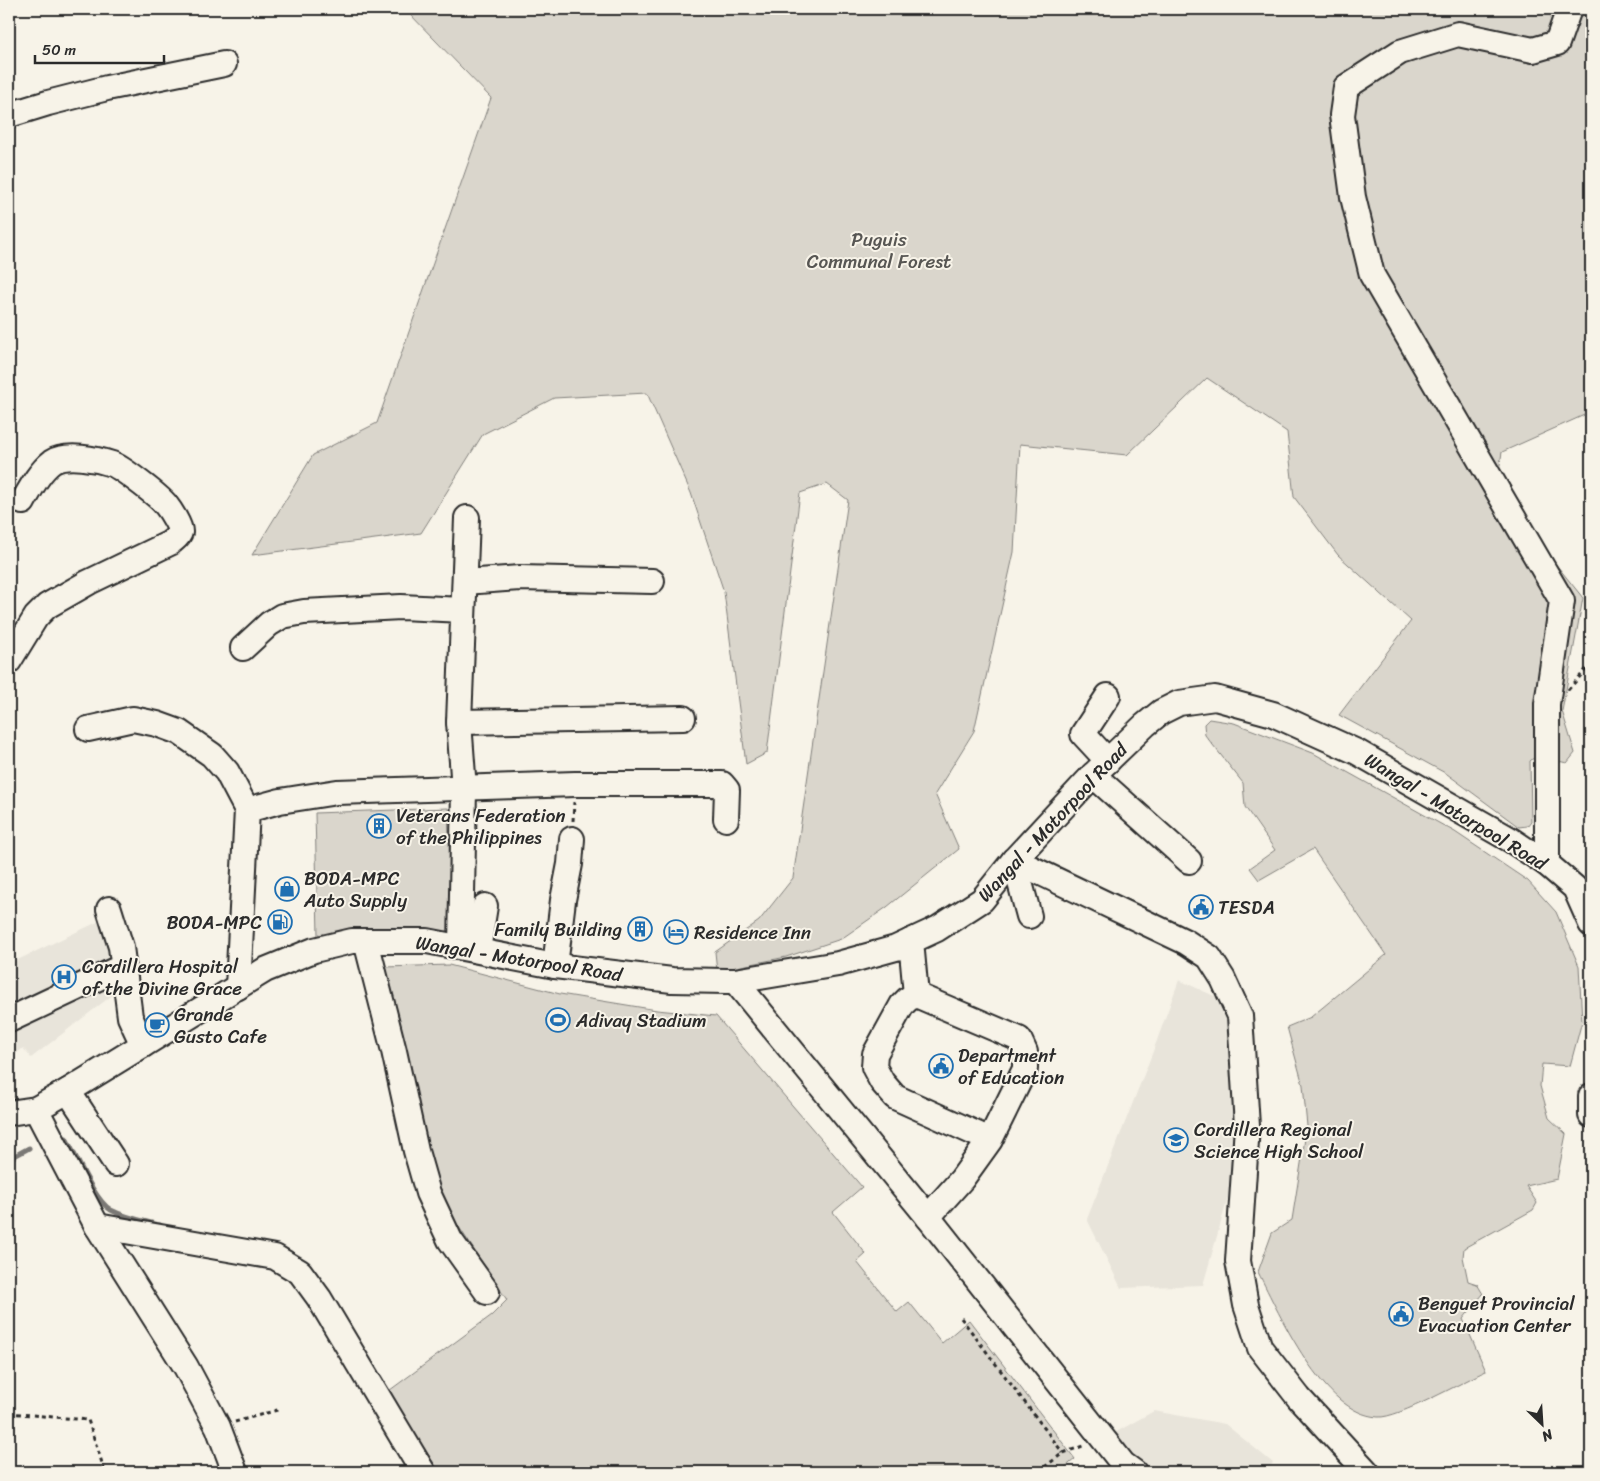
<svg xmlns="http://www.w3.org/2000/svg" width="1600" height="1481" viewBox="0 0 1600 1481" font-family="Sriracha,sans-serif">
	<style>
		.built { fill: #e8e4da }
		.green { fill: #dad6cc; stroke: #82807c }
		.lines { fill: none; stroke-linecap: round; stroke-linejoin: round }
		.stream { stroke: #7a7874; stroke-width: 5 }
		.minor-casing { stroke: #2b2b2b; stroke-width: 28 }
		.path { stroke: #2b2b2b; stroke-width: 3; stroke-dasharray: 4 4; stroke-linecap: butt }
		.minor { stroke: #f7f3e8; stroke-width: 24 }
		.labels { text-anchor: middle; stroke-width: 4; stroke-linejoin: round; paint-order: stroke }
		.park-label { font-size: 19px; fill: #575653; stroke: #f7f3e8 }
		.street-label { font-size: 19px; fill: #2b2b2b; stroke: #f7f3e8 }
		.poi-label { font-size: 19px; fill: #2b2b2b; stroke: #f7f3e8; text-anchor: start }
	</style>
	<rect width="100%" height="100%" fill="#f7f3e8"/>
	<filter id="ink" filterUnits="userSpaceOnUse"><feTurbulence type="fractalNoise" baseFrequency=".02" numOctaves="2"/><feDisplacementMap in="SourceGraphic" scale="10" xChannelSelector="R" yChannelSelector="G"/><feConvolveMatrix kernelMatrix="1 2 1 2 8 2 1 2 1" color-interpolation-filters="sRGB"/></filter>
	<g filter="url(#ink)">
		<g class="built">
			<path d="M106 918 119 990 31 1058 23 1048 15 1055 9 1048V964Z"/>
			<path d="M1179 980 1232 1004 1239 1085 1229 1194 1203 1285 1121 1288 1087 1219 1152 1054Z"/>
			<path d="M1154 1411 1225 1424 1273 1463 1265 1472H1133L1111 1435Z"/>
		</g>
		<g class="green">
			<path d="M400 9H1591V412L1502 452 1496 490 1583 598 1562 711 1575 753 1567 763 1536 756 1530 761 1531 821 1527 826 1519 827 1447 774 1339 715 1411 621 1338 555 1294 497 1287 432 1207 378 1127 455 1020 444 1014 552 974 731 935 794 959 849 887 907 841 939 786 957 717 971 715 952 759 921 793 878 848 500 827 484 800 493 767 753 746 764 724 592 691 493 647 393 554 398 483 434 421 533 252 555 313 455 377 423 491 98 407 11Z"/>
			<path d="M1209 719 1234 723 1313 753 1455 832 1528 881 1556 912 1579 966 1582 1021 1570 1066 1542 1064 1540 1086 1549 1118 1566 1134 1557 1179 1526 1186 1537 1203 1533 1210 1464 1248 1463 1257 1468 1281 1477 1284 1483 1294 1463 1319 1486 1371C1466 1380 1397 1419 1378 1417 1323 1414 1280 1315 1258 1272L1272 1233 1292 1220 1307 1126 1303 1085 1287 1027 1311 1017 1386 955 1313 849 1259 880 1250 868 1275 850 1245 807 1243 783 1205 735 1204 724Z"/>
			<path d="M448 808 452 931 318 935 315 813Z"/>
			<path d="M449 965 560 994 657 1010 716 1016 862 1187 833 1212 866 1254 857 1262 897 1312 909 1302 942 1343 969 1320 1075 1459 1059 1472H440L386 1393 492 1315 507 1300 430 1183 385 967Z"/>
		</g>
		<g class="lines">
			<g class="stream">
				<path d="M66 1138C76 1156 95 1201 111 1210 126 1218 144 1221 160 1225"/>
				<path d="M9 1159 29 1148"/>
			</g>
			<g class="minor-casing">
				<g id="minor">
					<path d="M9 115 48 103 107 88 224 64"/>
					<path d="M465 582 520 578 652 581"/>
					<path d="M243 648 269 624 282 616 304 612 401 607 463 610"/>
					<path d="M9 661 36 617 47 606 89 582 170 543C173 540 179 537 180 532 181 527 170 510 166 505 160 497 121 467 112 464 97 459 66 453 52 462 39 472 31 488 23 502"/>
					<path d="M1108 696 1083 734 1108 761"/>
					<path d="M459 722 683 718"/>
					<path d="M88 729 133 719 157 724 179 732 212 755 227 772 247 810 280 801 337 792 575 784H722L727 790 726 819"/>
					<path d="M1093 775 1189 861"/>
					<path d="M1014 860 1186 942 1209 957 1223 979 1240 1016 1247 1126 1238 1261 1246 1305 1260 1348 1299 1398 1367 1472"/>
					<path d="M1014 860 1029 916"/>
					<path d="M1547 864V704L1562 601 1372 275 1353 197 1342 115 1346 87 1400 52 1458 34 1533 50 1557 43 1569 9"/>
					<path d="M109 909 121 947 130 1017 143 1045"/>
					<path d="M366 941 394 1051 416 1151 428 1193 450 1240 487 1292"/>
					<path d="M911 941 916 995"/>
					<path d="M461 946 464 789 459 722 467 518"/>
					<path d="M478 950 485 906"/>
					<path d="M555 966 563 900 570 864 572 839"/>
					<path d="M735 981 928 1217 1123 1464 1134 1472"/>
					<path d="M238 987 247 810"/>
					<path d="M9 1020 113 971"/>
					<path d="M68 1091 116 1164"/>
					<path d="M1591 1096V1115"/>
					<path d="M36 1109 97 1226 186 1367 218 1427 235 1472"/>
					<path d="M9 1113 36 1109 68 1091 265 970 314 950 352 941H427L555 966 672 980 726 981H735L838 964 896 948 937 929 982 900 1014 860 1093 775 1145 725 1161 712 1179 703 1215 698 1273 714 1357 752 1511 840 1547 864 1575 888 1591 924"/>
					<path d="M928 1217 962 1179 990 1140 1025 1069V1052L1019 1039 916 995 908 999 902 1005 875 1054 874 1067 882 1082 895 1097 990 1140"/>
					<path d="M97 1226 275 1257 300 1272 319 1298 423 1472"/>
				</g>
			</g>
			<g class="path">
				<path d="M1568 690 1591 664"/>
				<path d="M573 821 574 802"/>
				<path d="M961 1318 1063 1453"/>
				<path d="M9 1413 88 1420 105 1472"/>
				<path d="M235 1422 281 1409"/>
				<path d="M1038 1472 1063 1453 1083 1446"/>
			</g>
			<use href="#minor" class="minor"/>
		</g>
	</g>
	<defs>
		<g id="building-ring" transform="scale(1.25)"><circle r="9.5" fill="#f7f3e8" stroke="#1f6fb2" stroke-width="1.5"/><path d="M-4-6H4V6H1V3H-1V6H-4ZM-2.5-4.3h1.7v1.8h-1.7ZM.8-4.3h1.7v1.8H.8ZM-2.5-1h1.7V.8h-1.7ZM.8-1h1.7V.8H.8Z" fill="#1f6fb2"/></g>
		<g id="shop-ring" transform="scale(1.25)"><circle r="9.5" fill="#f7f3e8" stroke="#1f6fb2" stroke-width="1.5"/><path d="M-5-2.5h2.3a2.7 3.5 0 0 1 5.4 0H5L5.5 6h-11ZM-1.5-2.5h3a1.5 2.3 0 0 0-3 0Z" fill="#1f6fb2"/></g>
		<g id="civic-ring" transform="scale(1.25)"><circle r="9.5" fill="#f7f3e8" stroke="#1f6fb2" stroke-width="1.5"/><path d="M-.6-6.5H3V-4.5H.6V-3L4-1V1h2V6H-6V1h2V-1L-.6-3ZM-1.2 2.5V6h2.4V2.5Z" fill="#1f6fb2"/></g>
		<g id="fuel-ring" transform="scale(1.25)"><circle r="9.5" fill="#f7f3e8" stroke="#1f6fb2" stroke-width="1.5"/><path d="M-5.5-6h7V0h2V4h1.3V-2.5L3-4.5l.8-.8L6-3V5H2.5V1h-1V6h-7ZM-4.2-4.7v3.2H.2V-4.7Z" fill="#1f6fb2"/></g>
		<g id="hotel-ring" transform="scale(1.25)"><circle r="9.5" fill="#f7f3e8" stroke="#1f6fb2" stroke-width="1.5"/><path d="M-6-4.5h1.5V1H6V5H4.5V3h-9V5H-6ZM-4 0a1.8 1.8 0 1 1 3.6 0ZM.5 0V-2.5h3Q6-2.5 6 0Z" fill="#1f6fb2"/></g>
		<g id="hospital-ring" transform="scale(1.25)"><circle r="9.5" fill="#f7f3e8" stroke="#1f6fb2" stroke-width="1.5"/><path d="M-5-5h3v3.5h4V-5h3V5h-3V1.5h-4V5h-3Z" fill="#1f6fb2"/></g>
		<g id="stadium-ring" transform="scale(1.25)"><circle r="9.5" fill="#f7f3e8" stroke="#1f6fb2" stroke-width="1.5"/><path d="M0-5a6.5 5 0 1 0 0 10a6.5 5 0 1 0 0-10ZM-3.5-1.8h7v3.6h-7Z" fill="#1f6fb2"/></g>
		<g id="cafe-ring" transform="scale(1.25)"><circle r="9.5" fill="#f7f3e8" stroke="#1f6fb2" stroke-width="1.5"/><path d="M-5.5-4.5H6V0H3Q3 3.5 0 3.5H-2.5Q-5.5 3.5-5.5 0ZM3-3.2v2h1.7v-2ZM-6 4.5H4V6H-6Z" fill="#1f6fb2"/></g>
		<g id="school-ring" transform="scale(1.25)"><circle r="9.5" fill="#f7f3e8" stroke="#1f6fb2" stroke-width="1.5"/><path d="M0-5L7-2L0 1L-7-2ZM-4 1L0 2.5L4 1V4Q0 6-4 4Z" fill="#1f6fb2"/></g>
	</defs>
	<g fill-rule="evenodd">
		<use href="#building-ring" x="379" y="826"/>
		<use href="#shop-ring" x="287" y="889"/>
		<use href="#civic-ring" x="1201" y="907"/>
		<use href="#fuel-ring" x="280" y="922"/>
		<use href="#building-ring" x="640" y="929"/>
		<use href="#hotel-ring" x="676" y="932"/>
		<use href="#hospital-ring" x="64" y="977"/>
		<use href="#stadium-ring" x="558" y="1020"/>
		<use href="#cafe-ring" x="157" y="1025"/>
		<use href="#civic-ring" x="941" y="1066"/>
		<use href="#school-ring" x="1176" y="1140"/>
		<use href="#civic-ring" x="1401" y="1314"/>
	</g>
	<g class="labels">
		<g class="park-label">
			<text x="879" y="246">Puguis<tspan x="879" dy="22">Communal Forest</tspan></text>
		</g>
		<g class="street-label">
			<text transform="translate(1456 811) rotate(31)" y="7">Wangal - Motorpool Road</text>
			<text transform="translate(1052 822) rotate(-47)" y="7">Wangal - Motorpool Road</text>
			<text transform="translate(519 958) rotate(9)" y="7">Wangal - Motorpool Road</text>
		</g>
		<g class="poi-label">
			<text x="396" y="822">Veterans Federation<tspan x="396" dy="22">of the Philippines</tspan></text>
			<text x="304" y="885">BODA-MPC<tspan x="304" dy="22">Auto Supply</tspan></text>
			<text x="1218" y="914">TESDA</text>
			<text x="262" y="929" text-anchor="end">BODA-MPC</text>
			<text x="622" y="936" text-anchor="end">Family Building</text>
			<text x="694" y="939">Residence Inn</text>
			<text x="82" y="973">Cordillera Hospital<tspan x="82" dy="22">of the Divine Grace</tspan></text>
			<text x="174" y="1021">Grande<tspan x="174" dy="22">Gusto Cafe</tspan></text>
			<text x="576" y="1027">Adivay Stadium</text>
			<text x="958" y="1062">Department<tspan x="958" dy="22">of Education</tspan></text>
			<text x="1194" y="1136">Cordillera Regional<tspan x="1194" dy="22">Science High School</tspan></text>
			<text x="1418" y="1310">Benguet Provincial<tspan x="1418" dy="22">Evacuation Center</tspan></text>
		</g>
	</g>
	<rect width="1600" height="1481" fill="none" stroke="#f7f3e8" stroke-width="30"/>
	<rect x="15" y="15" width="1570" height="1451" fill="none" stroke="#2b2b2b" stroke-width="2" filter="url(#ink)"/>
	<g transform="translate(1542 1424) rotate(155)" stroke="#f7f3e8" stroke-width="4" paint-order="stroke">
	<path d="M0-4L9 19L0 12L-9 19Z" fill="#2b2b2b"/>
	<text y="-8" font-size="14" font-weight="bold" text-anchor="middle" fill="#2b2b2b">N</text>
	</g>
	<path d="M35 55v8h129v-8" fill="none" stroke="#2b2b2b" stroke-width="2.5"/>
	<text x="42" y="55" font-size="15" fill="#2b2b2b" stroke="#f7f3e8" stroke-width="4" paint-order="stroke">50 m</text>
</svg>
